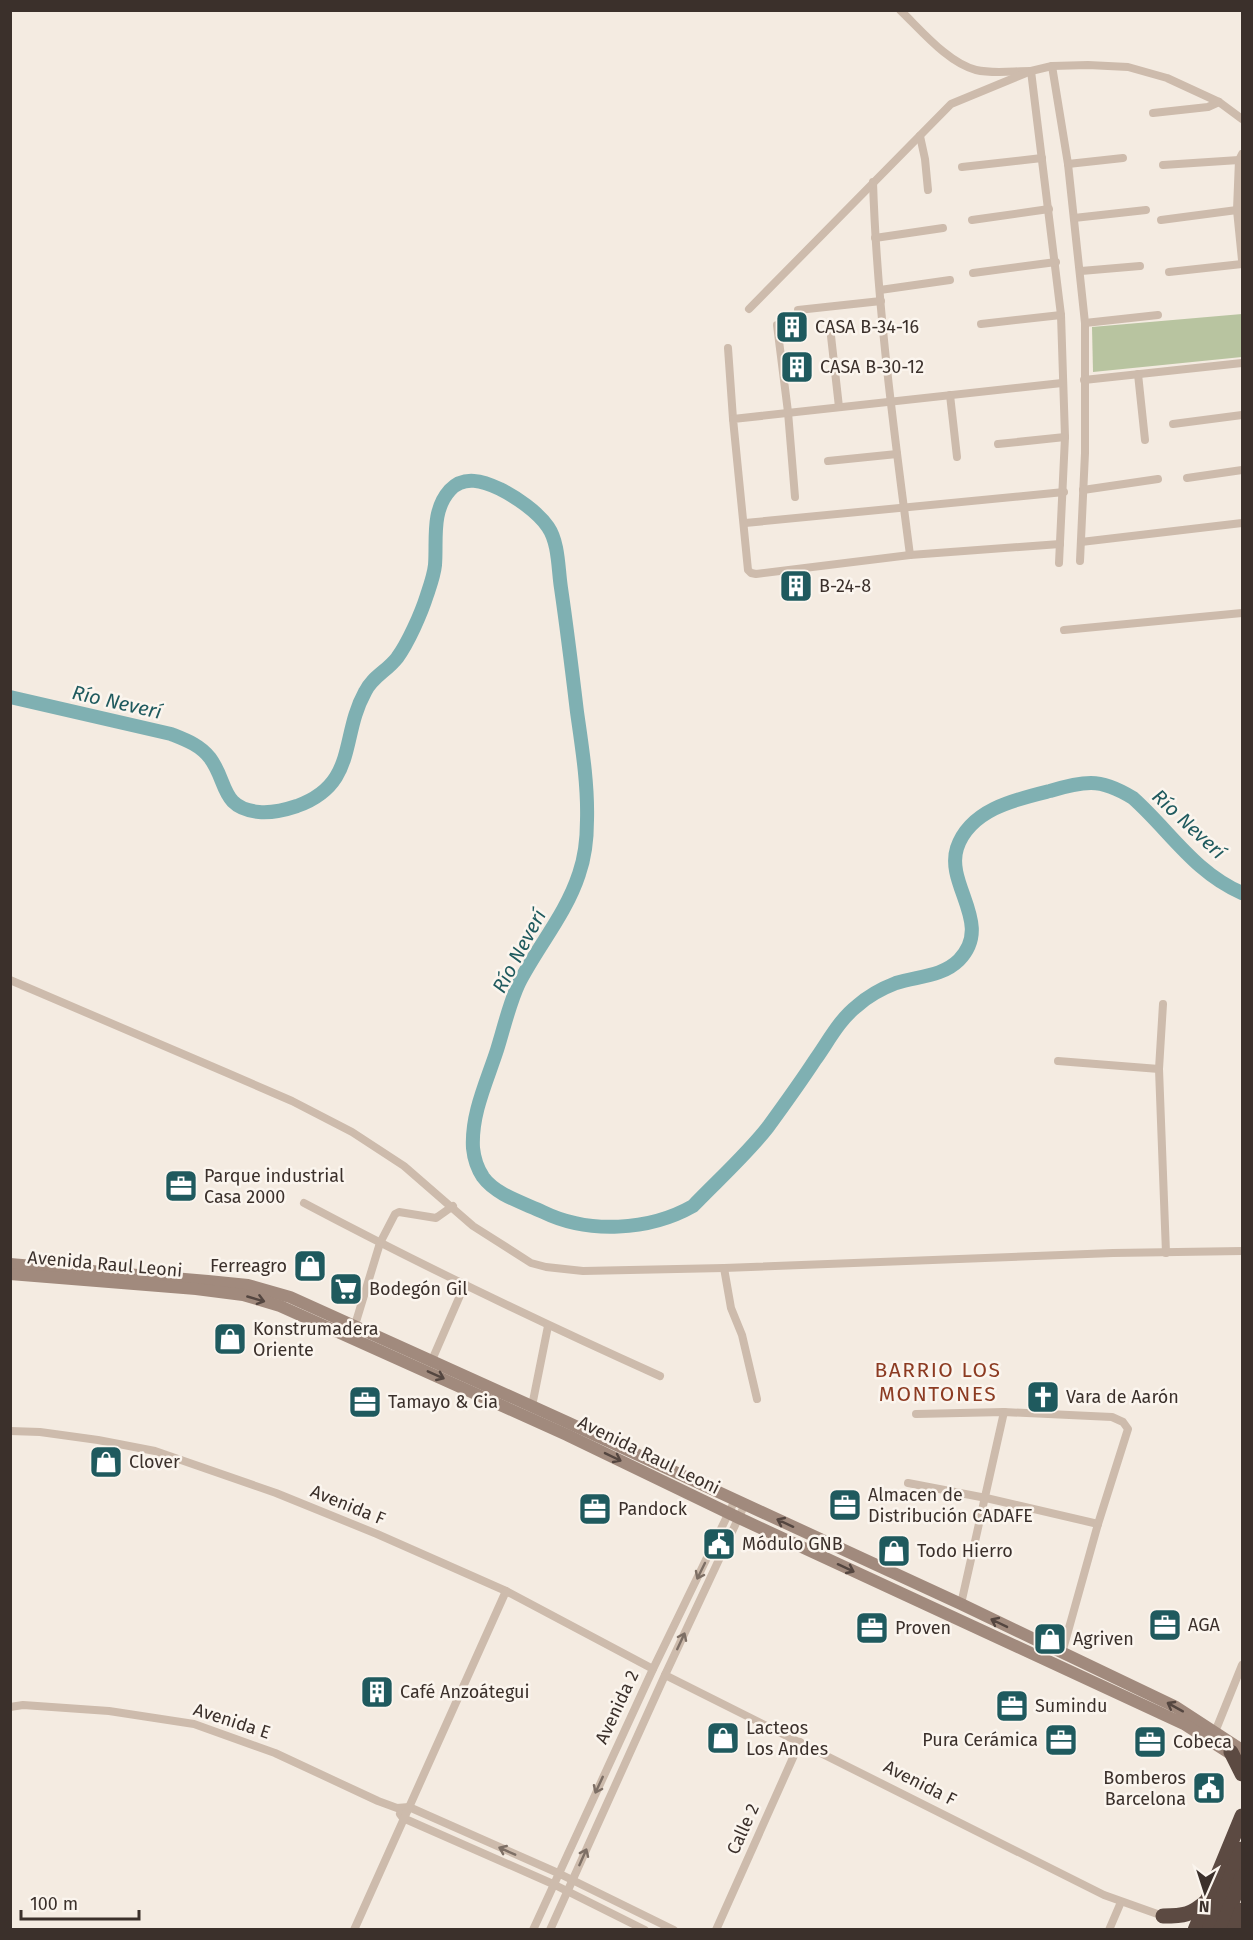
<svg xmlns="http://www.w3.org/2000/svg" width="1253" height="1940" viewBox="0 0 1253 1940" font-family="'Fira Sans',sans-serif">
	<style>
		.green { fill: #b8c4a0 }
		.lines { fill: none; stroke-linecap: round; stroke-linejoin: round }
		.river { stroke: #7fb0b2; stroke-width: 14 }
		.street { stroke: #cdbbac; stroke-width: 8 }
		.secondary { stroke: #a18a7d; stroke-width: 12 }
		.highway { stroke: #5c4a42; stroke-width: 15 }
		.oneway { stroke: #544640 }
		.oneway2 { stroke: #7d6f65 }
		.labels { text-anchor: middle; stroke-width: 5; stroke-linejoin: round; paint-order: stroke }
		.poi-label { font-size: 18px; fill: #3b302b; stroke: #fbf5ee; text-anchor: start }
		.street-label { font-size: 18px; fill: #3b302b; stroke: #fbf5ee }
		.water-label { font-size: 20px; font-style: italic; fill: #1f5a5e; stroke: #fbf5ee }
		.quarter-label { font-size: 21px; letter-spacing: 1.5px; fill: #8c3b22; stroke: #fbf5ee }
	</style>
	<rect width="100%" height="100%" fill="#f4ebe1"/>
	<path class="green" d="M1242 314V357L1093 372 1092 327Z"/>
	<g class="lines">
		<path class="river" d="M10 697 171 734C186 740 200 745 210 758 228 782 220 808 259 812 271 813 285 810 297 806 358 784 340 737 365 692 372 677 387 671 397 658 408 643 421 614 427 595 430 586 434 575 435 565 437 540 431 511 450 490 464 475 483 481 500 489 516 497 538 512 548 527 559 543 558 569 561 588 567 629 572 670 577 712 582 747 588 784 587 820 587 838 585 857 579 874 566 914 538 946 519 983 509 1004 504 1028 497 1050 487 1081 471 1114 473 1148 474 1158 477 1168 483 1177 496 1195 524 1203 543 1212 588 1234 649 1231 693 1206 717 1181 747 1154 768 1127 784 1105 800 1083 815 1060 828 1042 839 1020 857 1006 867 997 883 988 896 983 917 976 942 977 959 960 994 924 945 885 957 848 970 809 1017 799 1050 791 1063 787 1077 783 1091 783 1106 783 1120 790 1133 798 1170 831 1194 872 1242 893"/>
		<g class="street">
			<path d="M900 10C921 30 948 63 976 70 993 74 1013 71 1031 71L1061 315 1065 437 1059 563"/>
			<path d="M1052 66 1068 164 1085 323V453L1080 561"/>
			<path d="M1153 113 1208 107 1219 102"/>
			<path d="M920 136 925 159 928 190"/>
			<path d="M1242 154 1239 160 1237 210 1242 260"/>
			<path d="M1068 164 1123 158"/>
			<path d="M1163 165 1239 160"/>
			<path d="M962 167 1042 158"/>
			<path d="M873 182C877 307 894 431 910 555"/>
			<path d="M1074 218 1146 210"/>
			<path d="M972 220 1049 209"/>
			<path d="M1161 220 1237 210"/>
			<path d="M875 238 943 228"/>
			<path d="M1081 271 1140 266"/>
			<path d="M1169 272 1242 264"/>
			<path d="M973 273 1056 262"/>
			<path d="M880 290 950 280"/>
			<path d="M749 309 951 104 1031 71 1052 66 1088 65 1128 67 1167 78 1219 102 1242 119"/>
			<path d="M798 310 881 301"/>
			<path d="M1085 323 1158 315"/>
			<path d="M981 324 1061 315"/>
			<path d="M777 325 788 412 795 497"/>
			<path d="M831 336 839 407"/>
			<path d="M728 348 733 419"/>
			<path d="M1138 374 1145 440"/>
			<path d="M1084 380 1242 363"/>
			<path d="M950 395 957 457"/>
			<path d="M1173 424 1242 415"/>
			<path d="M998 444 1065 437"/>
			<path d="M828 461 897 454"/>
			<path d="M1187 478 1242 470"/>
			<path d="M1083 490 1158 479"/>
			<path d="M745 523 1064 492"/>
			<path d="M1081 542 1242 523"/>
			<path d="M1060 544 910 555 756 574 751 573 748 570 733 419 1062 383"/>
			<path d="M1064 630 1242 613"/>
			<path d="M10 980 225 1072 292 1101 352 1132 404 1166 473 1226 531 1263 546 1267 583 1271 724 1268 1113 1253 1242 1251"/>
			<path d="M1163 1004 1159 1069 1166 1253"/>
			<path d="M1058 1061 1159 1069"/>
			<path d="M304 1203C421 1265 540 1322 660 1376"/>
			<path d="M724 1268 731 1308 742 1335 757 1399"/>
			<path d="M355 1325 380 1243 395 1214 399 1212 436 1218 453 1206"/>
			<path d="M432 1360 465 1284"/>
			<path d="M532 1406 548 1326"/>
			<path d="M916 1414 1004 1412 1112 1417 1123 1422 1128 1429 1098 1524 1062 1653"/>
			<path d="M10 1431 40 1432 98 1440 155 1451 276 1493 377 1534 506 1591 653 1669"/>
			<path d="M908 1483 986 1498 1098 1524"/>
			<path d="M961 1604 1004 1412"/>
			<path d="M665 1675 1104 1895 1163 1916"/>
			<path d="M10 1707 23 1705 109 1711 194 1724 275 1753 378 1801 397 1808 409 1807 558 1873 674 1930"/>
			<path d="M1215 1732 1242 1665"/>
			<path d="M400 1814 403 1818 553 1884 645 1930"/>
			<path d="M354 1930 506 1591"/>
			<path d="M533 1930 653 1669 735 1500"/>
			<path d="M550 1930 665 1675 745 1504"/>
			<path d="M716 1930 800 1742"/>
			<path d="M1109 1930 1121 1902"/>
		</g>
		<g class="secondary">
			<path d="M10 1264 208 1281 248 1285 290 1297 569 1423 961 1604 1176 1707 1242 1750"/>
			<path d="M10 1274 196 1289 243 1295 280 1306 567 1435 739 1518 1184 1724 1237 1758"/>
		</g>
		<g class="highway">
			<path d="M1231 1752 1242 1774"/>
			<path d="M1163 1916C1184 1916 1191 1915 1207 1901"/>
			<path d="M1195 1930 1242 1816"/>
			<path d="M1209 1930 1242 1849"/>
			<path d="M1221 1930 1242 1877"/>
			<path d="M1234 1930 1242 1910"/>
		</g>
	</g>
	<defs><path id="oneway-shaft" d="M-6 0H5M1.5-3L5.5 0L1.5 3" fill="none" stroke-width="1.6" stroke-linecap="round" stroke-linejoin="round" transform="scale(1.5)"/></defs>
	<g class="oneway">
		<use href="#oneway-shaft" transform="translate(256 1299) rotate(16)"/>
		<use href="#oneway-shaft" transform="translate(436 1375) rotate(24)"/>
		<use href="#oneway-shaft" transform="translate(613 1457) rotate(26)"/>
		<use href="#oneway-shaft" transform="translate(785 1523) rotate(-155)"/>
		<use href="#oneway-shaft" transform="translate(846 1568) rotate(25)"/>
		<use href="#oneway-shaft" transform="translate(999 1623) rotate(-154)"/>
		<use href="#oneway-shaft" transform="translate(1175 1707) rotate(-151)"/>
	</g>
	<g class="oneway2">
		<use href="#oneway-shaft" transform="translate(701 1571) rotate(116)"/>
		<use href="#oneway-shaft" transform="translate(681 1641) rotate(-65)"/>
		<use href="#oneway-shaft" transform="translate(599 1785) rotate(115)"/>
		<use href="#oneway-shaft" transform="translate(507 1851) rotate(-156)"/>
		<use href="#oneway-shaft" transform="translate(583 1857) rotate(-66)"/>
	</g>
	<defs>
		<g id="building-square" transform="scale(1.725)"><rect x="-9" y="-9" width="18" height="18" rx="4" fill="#1f5a5e" stroke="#fbf5ee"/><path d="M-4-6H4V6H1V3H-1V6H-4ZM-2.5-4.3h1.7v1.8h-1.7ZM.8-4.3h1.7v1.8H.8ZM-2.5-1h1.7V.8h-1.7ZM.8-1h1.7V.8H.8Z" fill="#fff"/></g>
		<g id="office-square" transform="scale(1.725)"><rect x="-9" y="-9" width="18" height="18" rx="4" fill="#1f5a5e" stroke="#fbf5ee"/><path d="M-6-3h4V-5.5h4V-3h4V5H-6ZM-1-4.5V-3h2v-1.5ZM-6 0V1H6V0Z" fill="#fff"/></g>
		<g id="shop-square" transform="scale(1.725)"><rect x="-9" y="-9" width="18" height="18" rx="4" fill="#1f5a5e" stroke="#fbf5ee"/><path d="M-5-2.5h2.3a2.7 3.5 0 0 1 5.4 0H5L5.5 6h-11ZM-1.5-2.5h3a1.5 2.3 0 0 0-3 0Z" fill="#fff"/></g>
		<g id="supermarket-square" transform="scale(1.725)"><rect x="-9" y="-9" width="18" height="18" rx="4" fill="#1f5a5e" stroke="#fbf5ee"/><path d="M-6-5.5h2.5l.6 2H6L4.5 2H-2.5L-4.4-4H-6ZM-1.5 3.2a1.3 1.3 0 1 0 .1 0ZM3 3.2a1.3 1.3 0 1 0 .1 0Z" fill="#fff"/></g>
		<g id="church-square" transform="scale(1.725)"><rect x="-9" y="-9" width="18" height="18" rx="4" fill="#1f5a5e" stroke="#fbf5ee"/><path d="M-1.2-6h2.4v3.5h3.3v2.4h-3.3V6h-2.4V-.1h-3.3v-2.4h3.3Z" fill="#fff"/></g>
		<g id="civic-square" transform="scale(1.725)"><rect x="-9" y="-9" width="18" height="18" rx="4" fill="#1f5a5e" stroke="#fbf5ee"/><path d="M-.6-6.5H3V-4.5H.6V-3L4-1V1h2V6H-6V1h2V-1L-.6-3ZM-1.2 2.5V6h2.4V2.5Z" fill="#fff"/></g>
	</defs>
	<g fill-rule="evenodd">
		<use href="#building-square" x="792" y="327"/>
		<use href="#building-square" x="797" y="367"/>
		<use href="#building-square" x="796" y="586"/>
		<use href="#office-square" x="181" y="1186"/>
		<use href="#shop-square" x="310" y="1266"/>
		<use href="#supermarket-square" x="346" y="1289"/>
		<use href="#shop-square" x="230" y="1339"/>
		<use href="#church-square" x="1043" y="1397"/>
		<use href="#office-square" x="365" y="1402"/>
		<use href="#shop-square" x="106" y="1462"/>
		<use href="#office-square" x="845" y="1505"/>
		<use href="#office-square" x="595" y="1509"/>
		<use href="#civic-square" x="719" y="1544"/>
		<use href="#shop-square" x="894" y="1551"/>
		<use href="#office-square" x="1165" y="1625"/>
		<use href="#office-square" x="872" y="1628"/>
		<use href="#shop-square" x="1050" y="1639"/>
		<use href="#building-square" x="377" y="1692"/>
		<use href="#office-square" x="1012" y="1706"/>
		<use href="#shop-square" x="723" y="1738"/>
		<use href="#office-square" x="1061" y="1740"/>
		<use href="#office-square" x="1150" y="1742"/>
		<use href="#civic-square" x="1209" y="1788"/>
	</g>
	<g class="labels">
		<g class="poi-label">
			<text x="815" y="333">CASA B-34-16</text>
			<text x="820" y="373">CASA B-30-12</text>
			<text x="819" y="592">B-24-8</text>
			<text x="204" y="1182">Parque industrial<tspan x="204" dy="21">Casa 2000</tspan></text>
			<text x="287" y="1272" text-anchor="end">Ferreagro</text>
			<text x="369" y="1295">Bodegón Gil</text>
			<text x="253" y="1335">Konstrumadera<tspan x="253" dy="21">Oriente</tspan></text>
			<text x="1066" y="1403">Vara de Aarón</text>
			<text x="388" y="1408">Tamayo &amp; Cia</text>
			<text x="129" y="1468">Clover</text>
			<text x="868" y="1501">Almacen de<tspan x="868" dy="21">Distribución CADAFE</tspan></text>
			<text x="618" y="1515">Pandock</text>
			<text x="742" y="1550">Módulo GNB</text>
			<text x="917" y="1557">Todo Hierro</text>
			<text x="1188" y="1631">AGA</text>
			<text x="895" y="1634">Proven</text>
			<text x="1073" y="1645">Agriven</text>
			<text x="400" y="1698">Café Anzoátegui</text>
			<text x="1035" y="1712">Sumindu</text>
			<text x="746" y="1734">Lacteos<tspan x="746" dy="21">Los Andes</tspan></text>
			<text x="1038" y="1746" text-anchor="end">Pura Cerámica</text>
			<text x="1173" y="1748">Cobeca</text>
			<text x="1186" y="1784" text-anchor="end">Bomberos<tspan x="1186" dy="21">Barcelona</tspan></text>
		</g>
		<g class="street-label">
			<text transform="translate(105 1264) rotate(5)" y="6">Avenida Raul Leoni</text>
			<text transform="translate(649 1455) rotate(26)" y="6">Avenida Raul Leoni</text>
			<text transform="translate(348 1505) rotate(22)" y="6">Avenida F</text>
			<text transform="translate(617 1707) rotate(-65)" y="6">Avenida 2</text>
			<text transform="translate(232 1721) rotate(18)" y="6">Avenida E</text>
			<text transform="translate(920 1783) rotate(27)" y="6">Avenida F</text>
			<text transform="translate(743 1829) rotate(-66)" y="6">Calle 2</text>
		</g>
		<g class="water-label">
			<text transform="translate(117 702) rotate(13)" y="7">Río Neverí</text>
			<text transform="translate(1189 824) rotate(43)" y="7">Río Neverí</text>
			<text transform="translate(519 951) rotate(-62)" y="7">Río Neverí</text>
		</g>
		<g class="quarter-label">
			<text x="938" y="1377">BARRIO LOS<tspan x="938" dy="24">MONTONES</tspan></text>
		</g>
	</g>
	<rect width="1253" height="1940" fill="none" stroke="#3b302b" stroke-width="24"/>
	<g transform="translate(1205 1892) rotate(183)" stroke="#fbf5ee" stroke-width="4.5" paint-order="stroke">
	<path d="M0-4.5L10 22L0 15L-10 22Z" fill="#3b302b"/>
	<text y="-9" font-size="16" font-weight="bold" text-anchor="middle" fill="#3b302b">N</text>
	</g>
	<path d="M21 1910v9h118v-9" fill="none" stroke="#3b302b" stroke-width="3"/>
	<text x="30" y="1910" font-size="18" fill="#3b302b" stroke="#fbf5ee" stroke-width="4.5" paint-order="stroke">100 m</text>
</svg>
